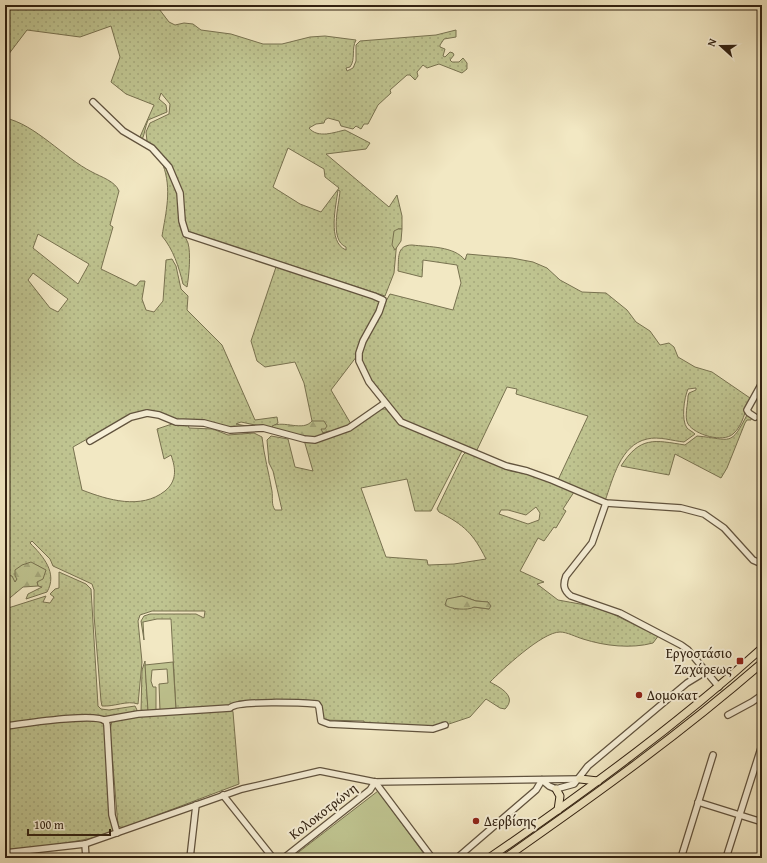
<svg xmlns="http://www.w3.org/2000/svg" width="767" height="863" viewBox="0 0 767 863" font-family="'Gentium Book Plus',serif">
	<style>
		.grass { fill: url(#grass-dots); stroke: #787250; fill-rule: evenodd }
		.forest { fill: url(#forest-firs); stroke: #787250 }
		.garden { fill: #bfc490; stroke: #787250 }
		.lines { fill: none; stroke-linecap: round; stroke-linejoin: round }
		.minor-casing { stroke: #61533e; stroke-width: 8 }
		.major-casing { stroke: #312111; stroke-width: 9 }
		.minor { stroke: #f7f0d8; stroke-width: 5.5 }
		.major { stroke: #f2e8c3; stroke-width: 7 }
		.poi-dot { fill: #8f2418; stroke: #f7f0d8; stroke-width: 1.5 }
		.labels { text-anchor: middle; stroke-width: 4; stroke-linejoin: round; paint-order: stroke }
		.poi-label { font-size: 14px; fill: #312111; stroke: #f7f0d8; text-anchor: start }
		.street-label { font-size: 14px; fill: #312111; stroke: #f7f0d8 }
	</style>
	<defs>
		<pattern id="grass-dots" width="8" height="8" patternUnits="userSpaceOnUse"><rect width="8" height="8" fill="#bfc490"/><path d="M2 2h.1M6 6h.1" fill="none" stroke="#a5a87b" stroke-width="1.8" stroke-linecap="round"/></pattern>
		<pattern id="forest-firs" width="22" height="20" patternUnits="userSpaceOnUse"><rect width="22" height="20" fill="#bfc490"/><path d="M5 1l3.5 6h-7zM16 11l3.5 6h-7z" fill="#a5a87b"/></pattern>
	</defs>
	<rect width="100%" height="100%" fill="#f2e8c3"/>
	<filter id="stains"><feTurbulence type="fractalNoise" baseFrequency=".005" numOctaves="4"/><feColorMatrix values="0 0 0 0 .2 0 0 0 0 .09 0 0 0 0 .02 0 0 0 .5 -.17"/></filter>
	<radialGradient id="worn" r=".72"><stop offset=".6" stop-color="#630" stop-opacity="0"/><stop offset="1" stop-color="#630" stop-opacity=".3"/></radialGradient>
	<g class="grass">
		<path d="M5 5H156L169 22 175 25 184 23 193 24 201 30 231 34 263 44H282L310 37 325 36 356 40C351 49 356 59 350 67L346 68 347 71 353 68 356 61V45L360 41 436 35 456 30V37L444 39 440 45V47L445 49 443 56 445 57 450 52 453 53 454 55 450 60 452 62H459L463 58 467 63V69L462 73 439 64 427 68 423 65 417 72 418 76 415 80 410 75H407L390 90 391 93 378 105 368 124H364L361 129 356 126 353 129 341 126 339 121 328 118 325 120 324 123 316 124 309 128C318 139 335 132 345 130L370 143 366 149 326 154 389 207 397 195 402 216V229H398L394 273 385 296 187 231 181 192 160 154 147 141 146 132 150 123 169 114 170 104 161 93 159 99 166 105 167 112 148 120C145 127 145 133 142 140L139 139 154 105 126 94 111 82 120 57 111 26 80 37 27 30 5 59ZM288 148 324 169 325 177 339 188 321 212 300 204 273 187ZM338 190 340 191C339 205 329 240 346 247V250C327 242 336 206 338 190Z"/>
		<path d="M5 118C35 124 64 158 92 172 101 177 115 181 119 191L110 225 113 227 101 269 136 286 140 281H145L142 299 146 310 154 312 163 301 166 260 172 259 176 266 181 289 188 296 187 310 222 345 255 420 277 417 278 423 273 426 274 429 241 422 236 424 252 427 237 429 180 421 156 412 146 411 130 415 73 447 82 490C108 500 141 510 165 491 177 481 176 469 171 455L164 459 157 429 172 424V422L188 424 189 428 213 429 228 435 254 433 262 437C264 456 269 473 272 491 273 498 271 504 275 510H282L273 471 269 463 267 440 271 436 288 439 295 467 313 471 304 440 318 441 338 435 358 426 380 409H386L393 417 462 451 431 511H415L407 479 361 488 386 557 427 560 428 565 454 564 486 559C473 533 464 525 439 512L437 509 463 455 466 452 510 471 532 475 574 492 563 509 566 511 556 528 554 527 544 541 538 538 520 571 544 582 537 584 558 600 591 606 611 613 645 630 659 635 653 643C631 649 605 646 583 639 576 637 567 632 560 632 542 632 502 670 490 682 499 687 518 696 505 709L500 708 486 699 470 717 437 728 364 725V721L323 720 320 702 315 701H239L230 705 176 710 171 619H157L143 622 144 640 141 621 144 616 150 614H196L204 618 205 611H152L140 615 138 621 142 662 138 704C127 700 114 707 102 706L101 701 94 615V590L92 584 53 566 50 559 32 541 30 543C43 556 58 573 47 592L26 599 28 594 42 587 38 586 37 582 17 579 15 583 7 575 5 577ZM38 234 89 264 78 284 33 248ZM33 273 68 299 58 312 50 308 28 280ZM536 507 540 513 539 520 528 524 499 514 501 510H508L526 515ZM462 596 476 601 488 602 489 609 474 607 454 609 447 600Z"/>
		<path d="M163 165C184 188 175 200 180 226 181 233 186 237 188 243 191 253 189 276 187 287L183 284C179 267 173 249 162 236 166 212 172 189 163 165Z"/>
		<path d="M412 245C429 247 454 246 465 260L467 254 512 258 533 262 547 268 560 280 582 292 606 293 627 310 636 322 650 331 660 345 669 343 674 347 678 357 695 367 712 372 750 398C745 410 743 426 733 434 723 443 695 435 688 424 684 417 688 404 688 396L689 393 696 390V388L688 389C684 398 681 420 687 428 689 430 693 432 695 434L684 442C673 441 659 436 647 439 620 445 613 479 605 501L558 480 588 416 516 394 517 389 507 387 476 452 404 421 391 408 366 374 360 360 363 343 390 294 453 310 461 283 457 265 423 260 422 277 398 271C399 259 396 245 412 245Z"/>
		<path d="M277 264 375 297 381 304 357 356 331 390 351 424 334 433 329 431 322 433 321 429 323 428 312 421 304 383 295 362 265 367 257 361 251 341Z"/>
		<path d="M748 413 752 417 751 420H747L745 423 727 468 721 478 675 454 669 475 621 466C640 436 654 440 685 445L697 436C732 439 730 448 748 413Z"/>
		<path d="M59 572 86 584 91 589 98 706 101 709 109 710 135 706 137 710 135 713 111 716 106 718 5 725V609L46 596 43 602 50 603 54 597 50 594 55 589 59 588Z"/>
		<path d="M145 661 148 711 141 712 142 670Z"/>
		<path d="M232 710 233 712 239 784 123 828 118 826 110 730 112 721 141 715Z"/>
		<path d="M66 720H101L105 724 114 829C105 841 23 848 5 850V727Z"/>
	</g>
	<g class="forest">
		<path d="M398 229H402L401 241 395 250 392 245 394 231Z"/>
		<path d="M312 421H324L327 426 325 429H321L323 433 333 431 312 439 274 429 272 426C284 420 303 432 312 421Z"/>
		<path d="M31 562 46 570 43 579 37 582 38 586 23 587 5 602V578L7 575 12 576 15 582 17 579 15 576V570L22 565Z"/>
		<path d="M462 596 476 601 488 602 491 606 489 609 474 607C468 611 450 609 445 605L447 599Z"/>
	</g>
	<g class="garden">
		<path d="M173 662 176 710 160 711 159 684 168 683 167 669 152 670 151 681 153 687H156V711H148L145 665Z"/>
		<path d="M378 791 427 858H291Z"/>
	</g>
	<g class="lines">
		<g class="minor-casing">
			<g id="minor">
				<path d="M93 102 123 131 152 148 169 167 180 193 182 221 186 234 374 296 383 300 379 312 363 341 359 353V361L369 382 401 422 506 466 527 471 552 480 606 503 681 508 704 514 724 528 753 560 762 564"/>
				<path d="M755 417 749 413 747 410 762 383"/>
				<path d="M90 441 131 417 147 413 159 415 176 422 204 423 230 430 263 428 304 439 315 440 349 428 385 403"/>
				<path d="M606 503 592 543 566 576C563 584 563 590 571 596L620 613 681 645 688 650 719 687"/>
				<path d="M728 715 752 702 762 695"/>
				<path d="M104 720 138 714 230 708C237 700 304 703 317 704L319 707 321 721 329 724 433 729 445 725"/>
				<path d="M5 726C23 724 94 712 106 721L107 725 112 815 117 833"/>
				<path d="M542 780 549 786 556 789 574 784 588 766 687 683 705 672"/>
				<path d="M375 782 432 858"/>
				<path d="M223 795 273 858"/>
				<path d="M698 802 762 822"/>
				<path d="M85 844 86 858"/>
				<path d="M5 853 85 844 242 789 320 771 375 782 580 779"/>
				<path d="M190 858 196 805"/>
				<path d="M284 858 370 790 375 782"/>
				<path d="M457 858 536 790 542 780"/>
				<path d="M681 858 713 755"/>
				<path d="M726 858 762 745"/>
			</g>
		</g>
		<g class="major-casing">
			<g id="major">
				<path d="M580 779 598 781"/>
				<path d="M556 789 560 796 558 810"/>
				<path d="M489 858C584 793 677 725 762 648"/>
				<path d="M505 858C595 795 679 735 762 663"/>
			</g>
		</g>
		<use href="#minor" class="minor"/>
		<use href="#major" class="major"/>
	</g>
	<g class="poi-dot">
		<rect x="736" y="657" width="8" height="8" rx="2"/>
		<circle cx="639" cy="695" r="4"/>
		<circle cx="476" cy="821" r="4"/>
	</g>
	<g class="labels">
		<g class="poi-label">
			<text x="732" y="658" text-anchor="end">Εργοστάσιο<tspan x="732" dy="16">Ζαχάρεως</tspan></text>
			<text x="647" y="700">Δομοκατ</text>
			<text x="484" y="826">Δερβίσης</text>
		</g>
		<g class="street-label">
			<text transform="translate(323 811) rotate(-38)" y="5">Κολοκοτρώνη</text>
		</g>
	</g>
	<rect width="767" height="863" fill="none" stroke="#f2e8c3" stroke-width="20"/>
	<rect x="6" y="6" width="755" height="851" fill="none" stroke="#312111" stroke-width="2"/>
	<rect x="10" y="10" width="747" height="843" fill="none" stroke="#312111"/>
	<g transform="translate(721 46) rotate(291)" stroke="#f7f0d8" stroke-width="3" paint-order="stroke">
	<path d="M0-3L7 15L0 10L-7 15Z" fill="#312111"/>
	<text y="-6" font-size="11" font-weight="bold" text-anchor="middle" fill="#312111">N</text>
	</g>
	<path d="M28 829v6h82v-6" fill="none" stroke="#312111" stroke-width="2"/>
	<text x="34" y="829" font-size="12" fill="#312111" stroke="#f7f0d8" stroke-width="3" paint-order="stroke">100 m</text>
	<rect width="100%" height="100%" filter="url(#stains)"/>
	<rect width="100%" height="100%" fill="url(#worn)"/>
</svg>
